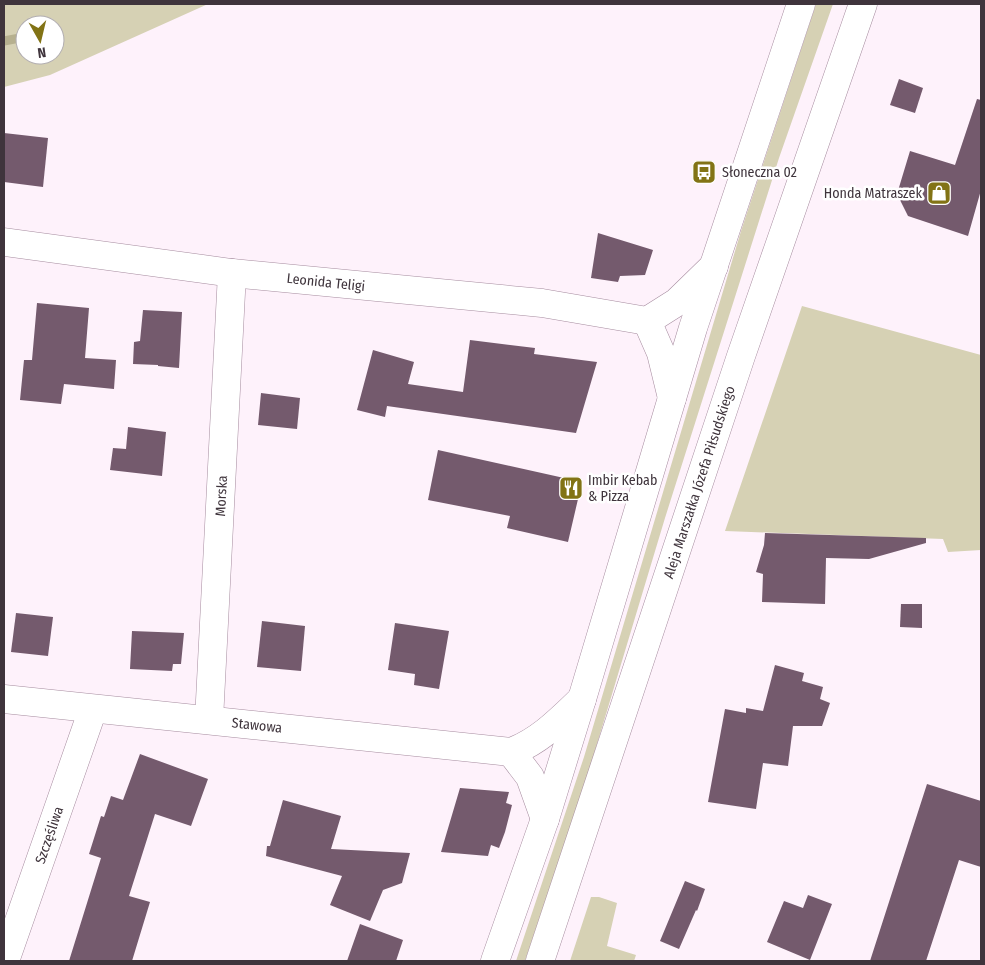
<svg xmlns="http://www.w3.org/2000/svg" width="985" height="965" viewBox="0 0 985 965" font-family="'Fira Sans Condensed',sans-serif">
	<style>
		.green { fill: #d6d1b4; fill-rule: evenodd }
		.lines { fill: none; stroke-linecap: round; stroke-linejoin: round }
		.stream { stroke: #b6b08f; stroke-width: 9 }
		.building { fill: #745a6d }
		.minor-casing { stroke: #a68c9f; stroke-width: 29 }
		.major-casing { stroke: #a68c9f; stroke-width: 29 }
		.minor { stroke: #fff; stroke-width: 28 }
		.major { stroke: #fff; stroke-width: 28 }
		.labels { text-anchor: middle; stroke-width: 5; stroke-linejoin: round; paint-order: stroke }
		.poi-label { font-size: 14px; fill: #3f343c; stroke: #fff; text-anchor: start }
		.street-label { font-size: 14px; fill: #3f343c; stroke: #fff }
	</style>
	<rect width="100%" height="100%" fill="#fef2fb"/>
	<g class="green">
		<path d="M4 4H208L50 75 4 87ZM25 25H55V55H25Z"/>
		<path d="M816 4H833L779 158 665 518 588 774 525 961H516L584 757 741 231Z"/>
		<path d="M802 306 981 355V550L948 552 943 539 725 531Z"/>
		<path d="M591 897H599L617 903 607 946 636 955 634 961H570Z"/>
	</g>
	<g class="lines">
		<path class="stream" d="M4 41 25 37"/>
	</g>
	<g class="building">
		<path d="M899 79 923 88 915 113 890 105Z"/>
		<path d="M977 99 981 100V190L968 236 908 216 897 194 910 151 955 165Z"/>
		<path d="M4 133 48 138 43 187 4 182Z"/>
		<path d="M598 233 653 250 645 275 620 276 618 282 591 278Z"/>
		<path d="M37 303 89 308 85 358 116 360 114 389 64 384 61 404 20 400 24 360H32Z"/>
		<path d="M143 310 182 312 179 368 158 366V365L133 364 134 342 140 341Z"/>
		<path d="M470 340 535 348 534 354 597 362 576 433 387 406 385 417 357 410 373 350 414 362 408 384 463 392Z"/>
		<path d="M261 393 300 398 297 429 258 425Z"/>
		<path d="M128 427 166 432 162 476 110 470 113 448 126 449Z"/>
		<path d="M438 450 582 482 568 542 507 528 510 516 428 500Z"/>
		<path d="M765 533 926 538V543L869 559 826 558 825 604 762 602 763 574 756 572 764 545Z"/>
		<path d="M901 604H922V628L900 627Z"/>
		<path d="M16 613 53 617 48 656 11 652Z"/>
		<path d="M262 621 305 626 301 671 257 667Z"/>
		<path d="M395 623 449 631 439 689 414 685 415 674 388 670Z"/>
		<path d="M132 631 184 633 181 664H173L172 671 130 669Z"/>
		<path d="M775 665 804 673 802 681 823 687 820 699 830 703 822 726H793L788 766 763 763 756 809 708 802 725 709 746 713V708L763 711Z"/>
		<path d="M140 754 208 779 191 826 155 814 129 896 150 902 132 961H69L101 858 89 854 101 816 104 817 111 796 123 800Z"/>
		<path d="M927 784 981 801V867L959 860 926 961H870Z"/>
		<path d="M460 788 509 792 506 803 512 805 505 832 499 848 491 845 488 856 441 852Z"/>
		<path d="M283 800 341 816 331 849 410 853 402 883 383 890 370 921 330 905 342 876 266 856 267 846H270Z"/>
		<path d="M685 881 705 889 697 911 696 910 679 949 660 941Z"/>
		<path d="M808 895 832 904 810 960 767 942 784 901 803 908Z"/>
		<path d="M360 924 403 940 396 961H347Z"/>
	</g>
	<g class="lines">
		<g class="minor-casing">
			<g id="minor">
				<path d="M4 242 232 273 542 303 647 321 677 302 714 266"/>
				<path d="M647 321 661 353 672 398"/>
				<path d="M4 699 511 752C540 741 560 720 582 699"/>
				<path d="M209 720 232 273"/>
				<path d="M511 752 530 777 545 819"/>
				<path d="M5 961 93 709"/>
			</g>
		</g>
		<g class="major-casing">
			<g id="major">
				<path d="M495 961 545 819 582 699 693 328 801 4"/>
				<path d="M540 961 741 356 863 4"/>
			</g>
		</g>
		<use href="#minor" class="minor"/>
		<use href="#major" class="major"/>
	</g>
	<defs>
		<g id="bus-square" transform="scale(1.25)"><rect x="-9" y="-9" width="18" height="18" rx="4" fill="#827315" stroke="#fff"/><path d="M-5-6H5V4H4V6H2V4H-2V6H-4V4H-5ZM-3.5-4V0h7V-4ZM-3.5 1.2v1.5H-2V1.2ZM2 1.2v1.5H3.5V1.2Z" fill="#fff"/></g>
		<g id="shop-square" transform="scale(1.25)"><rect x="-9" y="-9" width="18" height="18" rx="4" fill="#827315" stroke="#fff"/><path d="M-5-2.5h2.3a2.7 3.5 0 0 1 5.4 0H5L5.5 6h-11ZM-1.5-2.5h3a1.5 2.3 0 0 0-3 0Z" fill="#fff"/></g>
		<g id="restaurant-square" transform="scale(1.25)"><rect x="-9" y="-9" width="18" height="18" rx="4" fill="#827315" stroke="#fff"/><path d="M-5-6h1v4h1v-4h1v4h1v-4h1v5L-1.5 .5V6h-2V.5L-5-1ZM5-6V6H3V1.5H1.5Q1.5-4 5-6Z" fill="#fff"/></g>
	</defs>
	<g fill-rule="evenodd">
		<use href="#bus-square" x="704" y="172"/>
		<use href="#shop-square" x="939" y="193"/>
		<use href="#restaurant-square" x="571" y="488"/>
	</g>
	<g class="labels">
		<g class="poi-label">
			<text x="722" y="177">Słoneczna 02</text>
			<text x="922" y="198" text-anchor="end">Honda Matraszek</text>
			<text x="588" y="485">Imbir Kebab<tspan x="588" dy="16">&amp; Pizza</tspan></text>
		</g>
		<g class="street-label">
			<text transform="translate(326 282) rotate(6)" y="5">Leonida Teligi</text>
			<text transform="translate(699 482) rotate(-72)" y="5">Aleja Marszałka Józefa Piłsudskiego</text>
			<text transform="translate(221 496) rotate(-87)" y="5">Morska</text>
			<text transform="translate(257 725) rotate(6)" y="5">Stawowa</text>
			<text transform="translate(49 835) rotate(-71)" y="5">Szczęśliwa</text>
		</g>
	</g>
	<rect width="985" height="965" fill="none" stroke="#3f343c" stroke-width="10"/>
	<g transform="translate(40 40) rotate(172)"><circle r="24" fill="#ffffff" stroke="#b2aeb1"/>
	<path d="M0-4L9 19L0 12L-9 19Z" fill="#827315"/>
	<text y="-8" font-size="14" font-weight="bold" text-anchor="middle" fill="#3f343c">N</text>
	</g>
</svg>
